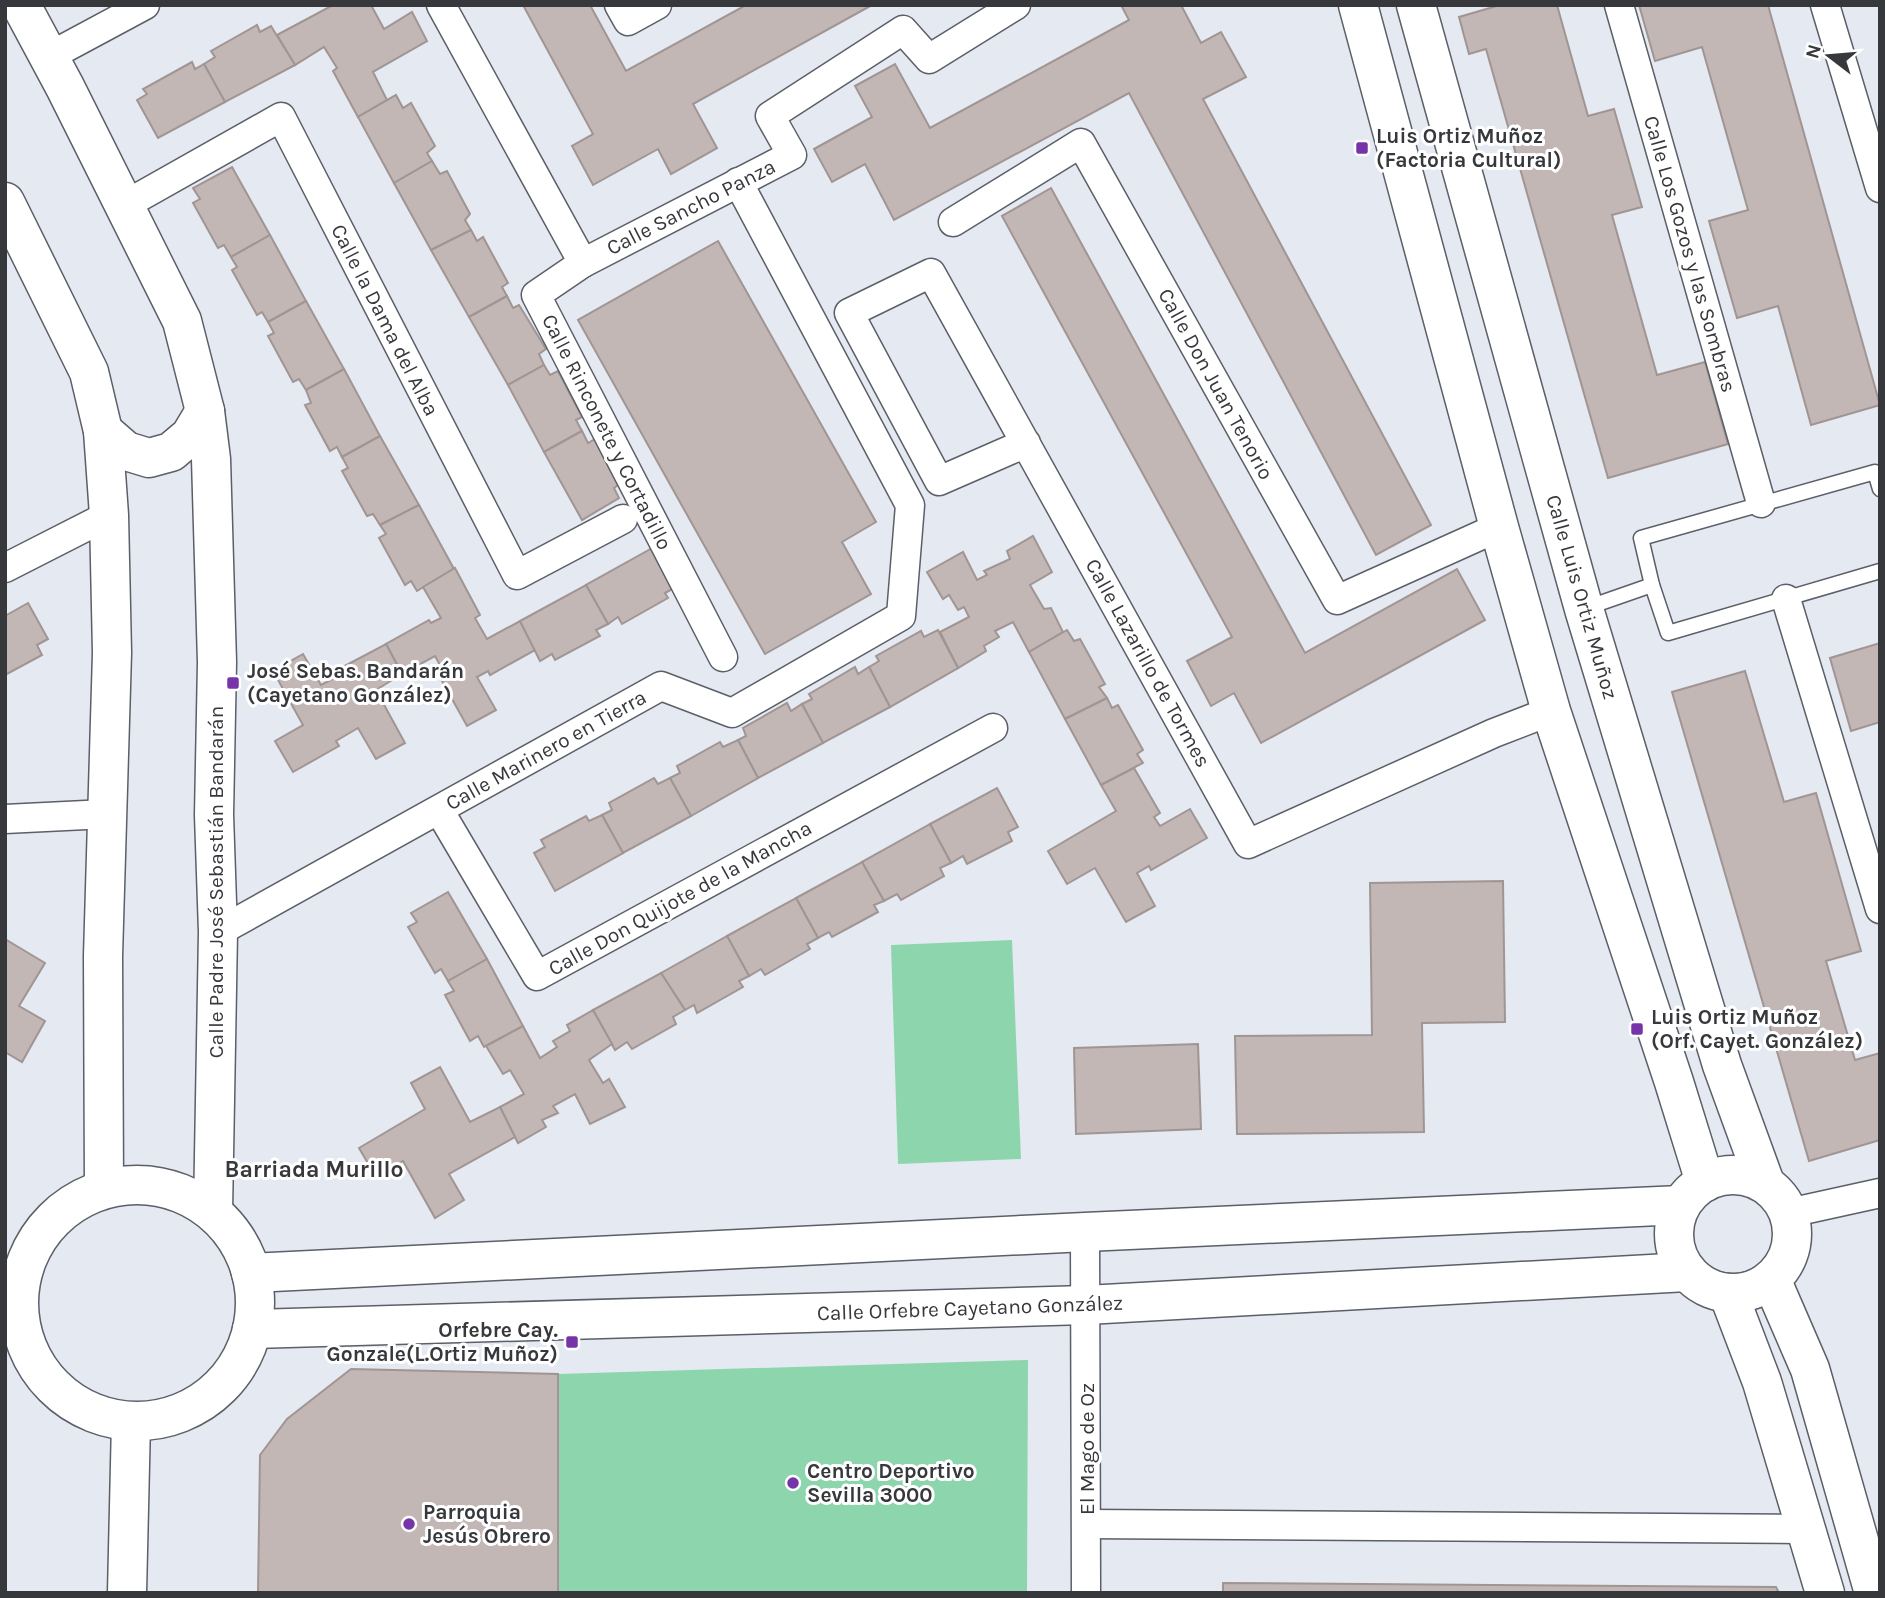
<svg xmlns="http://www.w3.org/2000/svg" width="1885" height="1598" viewBox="0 0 1885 1598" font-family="Karla,sans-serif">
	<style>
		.green { fill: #8dd6ad }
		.building { fill: #c2b7b5; stroke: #a09593; stroke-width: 2 }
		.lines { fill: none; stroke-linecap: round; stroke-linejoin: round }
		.lane-casing { stroke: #5b5f67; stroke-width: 17 }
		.street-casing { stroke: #5b5f67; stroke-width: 31 }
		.secondary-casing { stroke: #5b5f67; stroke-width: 41 }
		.lane { stroke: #fff; stroke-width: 14 }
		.street { stroke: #fff; stroke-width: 28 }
		.secondary { stroke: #fff; stroke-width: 38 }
		.poi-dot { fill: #7734a9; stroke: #fff; stroke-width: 2.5 }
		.labels { text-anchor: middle; stroke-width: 6; stroke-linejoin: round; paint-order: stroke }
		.poi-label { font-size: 21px; font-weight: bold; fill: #37383c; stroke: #fff; text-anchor: start }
		.street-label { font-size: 21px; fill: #37383c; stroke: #fff }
		.neighbourhood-label { font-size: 23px; font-weight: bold; fill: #37383c; stroke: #fff }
	</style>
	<rect width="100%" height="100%" fill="#e4e9f2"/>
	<g class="green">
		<path d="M1012 940 1021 1159 898 1164 891 945Z"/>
		<path d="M1028 1360 1027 1593H558V1374Z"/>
	</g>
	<g class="building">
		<path d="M333 5H371L384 29 412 12 427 41 373 72 387 100 358 117 333 71 337 68 324 47 295 65 277 35Z"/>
		<path d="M523 5H590L626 71 746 5H872L693 104 717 148 671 174 658 149 593 185 572 146 593 134Z"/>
		<path d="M1121 5H1181L1201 43 1221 32 1246 77 1203 99 1431 525 1376 555 1129 93 894 220 865 164 832 182 814 149 872 117 855 86 895 64 930 128 1129 20Z"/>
		<path d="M1500 5H1557L1588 116 1614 109 1642 207 1612 215 1657 375 1705 362 1728 444 1608 478 1486 49 1469 54 1459 17Z"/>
		<path d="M1639 5H1768L1880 405 1811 425 1778 306 1737 318 1709 221 1748 210 1702 47 1655 61Z"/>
		<path d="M257 25 260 32 271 26 295 65 225 102 204 64 215 57 211 51Z"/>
		<path d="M192 62 195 69 204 64 225 102 158 138 137 100 147 94 143 89Z"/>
		<path d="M396 95 403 108 411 103 435 146 427 153 432 161 394 183 358 117Z"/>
		<path d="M432 161 440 174 447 171 470 214 465 220 471 230 431 250 394 183Z"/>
		<path d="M232 167 270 235 231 257 224 245 218 248 193 203 200 199 193 188Z"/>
		<path d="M1051 188 1305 653 1457 569 1485 620 1261 743 1234 693 1211 706 1187 661 1232 637 1002 216Z"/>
		<path d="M471 230 477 241 483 237 508 283 502 287 507 296 469 317 431 250Z"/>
		<path d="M270 235 306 301 268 322 262 312 257 315 232 270 237 267 231 257Z"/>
		<path d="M718 241 876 522 842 542 871 594 765 654 578 320Z"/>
		<path d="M507 296 513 308 519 305 546 349 539 354 544 365 508 385 469 317Z"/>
		<path d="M306 301 344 369 306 390 299 379 293 382 268 336 274 333 268 322Z"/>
		<path d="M544 365 550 375 558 371 582 417 576 420 582 431 544 452 508 385Z"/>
		<path d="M344 369 380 436 342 457 337 447 330 451 305 405 311 403 306 390Z"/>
		<path d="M582 431 588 443 595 439 621 483 614 488 619 498 582 520 544 452Z"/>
		<path d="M380 436 419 505 380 525 373 514 367 516 342 471 348 468 342 457Z"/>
		<path d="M419 505 454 569 417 591 411 581 405 585 379 538 386 534 380 525Z"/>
		<path d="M1033 536 1052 572 1030 585 1044 609 1051 608 1063 632 1029 652 1013 622 995 631 999 637 984 646 986 651 958 668 940 632 969 617 964 607 958 610 949 595 943 599 927 572 963 552 977 580 987 575 984 571 1010 559 1007 551Z"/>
		<path d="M654 547 676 587 665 593 668 598 622 624 618 617 608 624 586 585Z"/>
		<path d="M455 568 480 615 475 618 487 639 520 621 535 650 490 675 488 671 477 677 496 710 467 726 442 681 447 678 435 656 402 674 386 644 429 620 431 623 441 618 423 587Z"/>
		<path d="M586 585 608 624 596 630 600 636 555 660 552 654 540 661 520 621Z"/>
		<path d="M28 603 48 639 37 645 42 655 5 675V616Z"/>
		<path d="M938 630 958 668 890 707 869 667 879 661 876 656 921 631 924 637Z"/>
		<path d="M1067 630 1074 641 1080 639 1105 684 1099 687 1107 698 1065 719 1029 652Z"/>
		<path d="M1880 643V722L1851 731 1830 658Z"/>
		<path d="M386 644 402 674 376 690 405 743 376 759 358 728 336 741 339 746 293 772 275 741 303 725 273 671 303 654 321 685 342 674 339 669Z"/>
		<path d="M855 667 858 674 869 667 890 707 823 743 802 704 812 699 809 694Z"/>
		<path d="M1745 671 1784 802 1816 793 1861 951 1826 961 1855 1060 1880 1053V1140L1809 1161 1672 692Z"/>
		<path d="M1107 698 1112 708 1118 705 1143 750 1137 754 1143 763 1101 785 1065 719Z"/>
		<path d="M787 703 791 711 802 704 823 743 758 778 738 740 746 736 743 728Z"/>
		<path d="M738 740 758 778 691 816 670 778 680 773 677 766 720 742 723 747Z"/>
		<path d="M1134 768 1160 813 1154 817 1160 826 1190 809 1207 838 1151 870 1149 866 1137 873 1155 906 1126 922 1095 868 1067 884 1048 851 1116 811 1101 785Z"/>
		<path d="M654 778 658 784 670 778 691 816 623 853 602 815 612 810 609 803Z"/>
		<path d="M997 788 1018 827 1008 832 1012 841 967 864 963 856 951 863 930 824Z"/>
		<path d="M602 815 623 853 555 891 534 853 545 847 541 840 586 816 589 821Z"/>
		<path d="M930 824 951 863 940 868 944 876 901 900 897 894 884 901 862 862Z"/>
		<path d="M862 862 884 901 874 905 878 912 832 937 829 932 818 938 796 898Z"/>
		<path d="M1503 881 1505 1022 1422 1023 1424 1132 1237 1134 1235 1036 1372 1035 1370 883Z"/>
		<path d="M448 892 487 959 448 981 441 969 435 973 408 927 417 922 411 913Z"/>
		<path d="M796 898 818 938 807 944 810 949 765 975 761 969 749 976 727 936Z"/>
		<path d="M727 936 749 976 739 981 743 987 697 1013 694 1005 685 1010 661 973Z"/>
		<path d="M5 939 45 963 19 1006 45 1021 22 1062 5 1052Z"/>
		<path d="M487 959 523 1026 484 1047 478 1036 470 1041 445 995 454 991 448 981Z"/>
		<path d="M661 973 685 1010 673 1017 676 1024 632 1049 627 1042 615 1050 593 1010Z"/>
		<path d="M593 1010 612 1044 589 1060 603 1083 609 1079 625 1107 590 1124 575 1094 553 1106 558 1113 542 1120 546 1127 518 1143 500 1107 524 1094 510 1070 503 1074 486 1046 523 1026 540 1058 557 1047 553 1041 570 1031 567 1025Z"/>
		<path d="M1198 1044 1201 1129 1076 1134 1074 1048Z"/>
		<path d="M440 1067 470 1122 500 1107 515 1137 449 1174 464 1200 435 1218 403 1161 376 1177 359 1148 425 1109 411 1083Z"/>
		<path d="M351 1369 558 1374V1593H258L260 1455 287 1419Z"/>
		<path d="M1223 1583 1776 1587 1779 1593H1223Z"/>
	</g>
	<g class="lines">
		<g class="lane-casing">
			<g id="lane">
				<path d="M1880 489 1875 472 1641 538 1652 585 1668 633 1880 571"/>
				<path d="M1586 608 1652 585"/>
			</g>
		</g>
		<g class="street-casing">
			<g id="street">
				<path d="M441 5 583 263 536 295 723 657"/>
				<path d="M619 5 628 21 657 5"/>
				<path d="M1619 5 1761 503"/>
				<path d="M1825 5 1880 188"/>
				<path d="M50 56 145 5"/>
				<path d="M125 205 281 117 517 575 623 519"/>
				<path d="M953 222 1081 143 1337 600 1499 527"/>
				<path d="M583 263 792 155 770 116 903 30 929 59 1016 5"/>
				<path d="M1026 443 939 481 849 313 931 273 1248 844 1494 733 1551 711"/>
				<path d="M5 568 109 515"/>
				<path d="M1786 599 1880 909"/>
				<path d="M439 810 537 976 993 728"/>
				<path d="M5 819 106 814"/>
				<path d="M218 932 661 686 732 713 901 616 910 505 738 182"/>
				<path d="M1789 1213 1880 1193"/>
				<path d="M1085 1232 1086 1593"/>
				<path d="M1087 1524 1805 1529"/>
			</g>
		</g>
		<g class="secondary-casing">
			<g id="secondary">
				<path d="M21 5 65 87 182 321 205 411 211 459 217 662 214 815 218 932 213 1212"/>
				<path d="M1358 5 1499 527 1551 711 1674 1082 1705 1182"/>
				<path d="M1416 5 1584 609 1722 1065 1765 1183"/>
				<path d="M5 202 89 372 103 431 109 515 112 653 103 956 104 1189"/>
				<path d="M103 431 126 451 149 458 171 452 190 436 205 411"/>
				<circle cx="1733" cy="1234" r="59"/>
				<circle cx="137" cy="1303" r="118"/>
				<path d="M251 1273 1085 1232 1681 1205"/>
				<path d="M1771 1279 1810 1369 1874 1593"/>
				<path d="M1728 1293 1762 1382 1825 1593"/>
				<path d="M252 1329 1086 1305 1687 1272"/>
				<path d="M127 1593 131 1422"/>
			</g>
		</g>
		<use href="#lane" class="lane"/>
		<use href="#street" class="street"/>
		<use href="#secondary" class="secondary"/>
	</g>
	<g class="poi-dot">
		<rect x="1355" y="141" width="14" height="14" rx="3.5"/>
		<rect x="226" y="676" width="14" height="14" rx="3.5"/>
		<rect x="1630" y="1022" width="14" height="14" rx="3.5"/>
		<rect x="565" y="1335" width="14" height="14" rx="3.5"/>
		<circle cx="793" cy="1483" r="7"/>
		<circle cx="409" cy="1524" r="7"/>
	</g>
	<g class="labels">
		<g class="poi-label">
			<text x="1376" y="143">Luis Ortiz Muñoz<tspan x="1376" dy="24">(Factoria Cultural)</tspan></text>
			<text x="247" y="678">José Sebas. Bandarán<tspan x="247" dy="24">(Cayetano González)</tspan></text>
			<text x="1651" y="1024">Luis Ortiz Muñoz<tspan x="1651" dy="24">(Orf. Cayet. González)</tspan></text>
			<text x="558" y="1337" text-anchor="end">Orfebre Cay.<tspan x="558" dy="24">Gonzale(L.Ortiz Muñoz)</tspan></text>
			<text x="807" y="1478">Centro Deportivo<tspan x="807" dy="24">Sevilla 3000</tspan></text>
			<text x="423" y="1519">Parroquia<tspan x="423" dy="24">Jesús Obrero</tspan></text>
		</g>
		<g class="street-label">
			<text transform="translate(691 207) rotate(-27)" y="7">Calle Sancho Panza</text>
			<text transform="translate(1690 254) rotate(74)" y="7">Calle Los Gozos y las Sombras</text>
			<text transform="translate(385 320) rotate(63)" y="7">Calle la Dama del Alba</text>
			<text transform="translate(1216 384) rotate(61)" y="7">Calle Don Juan Tenorio</text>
			<text transform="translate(607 432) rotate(63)" y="7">Calle Rinconete y Cortadillo</text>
			<text transform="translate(1582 597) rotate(74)" y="7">Calle Luis Ortiz Muñoz</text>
			<text transform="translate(1148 663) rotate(61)" y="7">Calle Lazarillo de Tormes</text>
			<text transform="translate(546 750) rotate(-29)" y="7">Calle Marinero en Tierra</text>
			<text transform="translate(216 882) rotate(-90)" y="7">Calle Padre José Sebastián Bandarán</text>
			<text transform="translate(680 898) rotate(-29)" y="7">Calle Don Quijote de la Mancha</text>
			<text transform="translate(970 1308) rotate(-2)" y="7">Calle Orfebre Cayetano González</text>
			<text transform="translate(1087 1449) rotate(-90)" y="7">El Mago de Oz</text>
		</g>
		<g class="neighbourhood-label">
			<text x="314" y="1177">Barriada Murillo</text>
		</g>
	</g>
	<rect width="1885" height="1598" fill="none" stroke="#37383c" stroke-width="14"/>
	<g transform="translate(1829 56) rotate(286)" stroke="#ffffff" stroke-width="5" paint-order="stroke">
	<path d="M0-5L12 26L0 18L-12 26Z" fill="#37383c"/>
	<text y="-10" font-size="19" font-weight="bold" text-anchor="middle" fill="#37383c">N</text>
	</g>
</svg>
